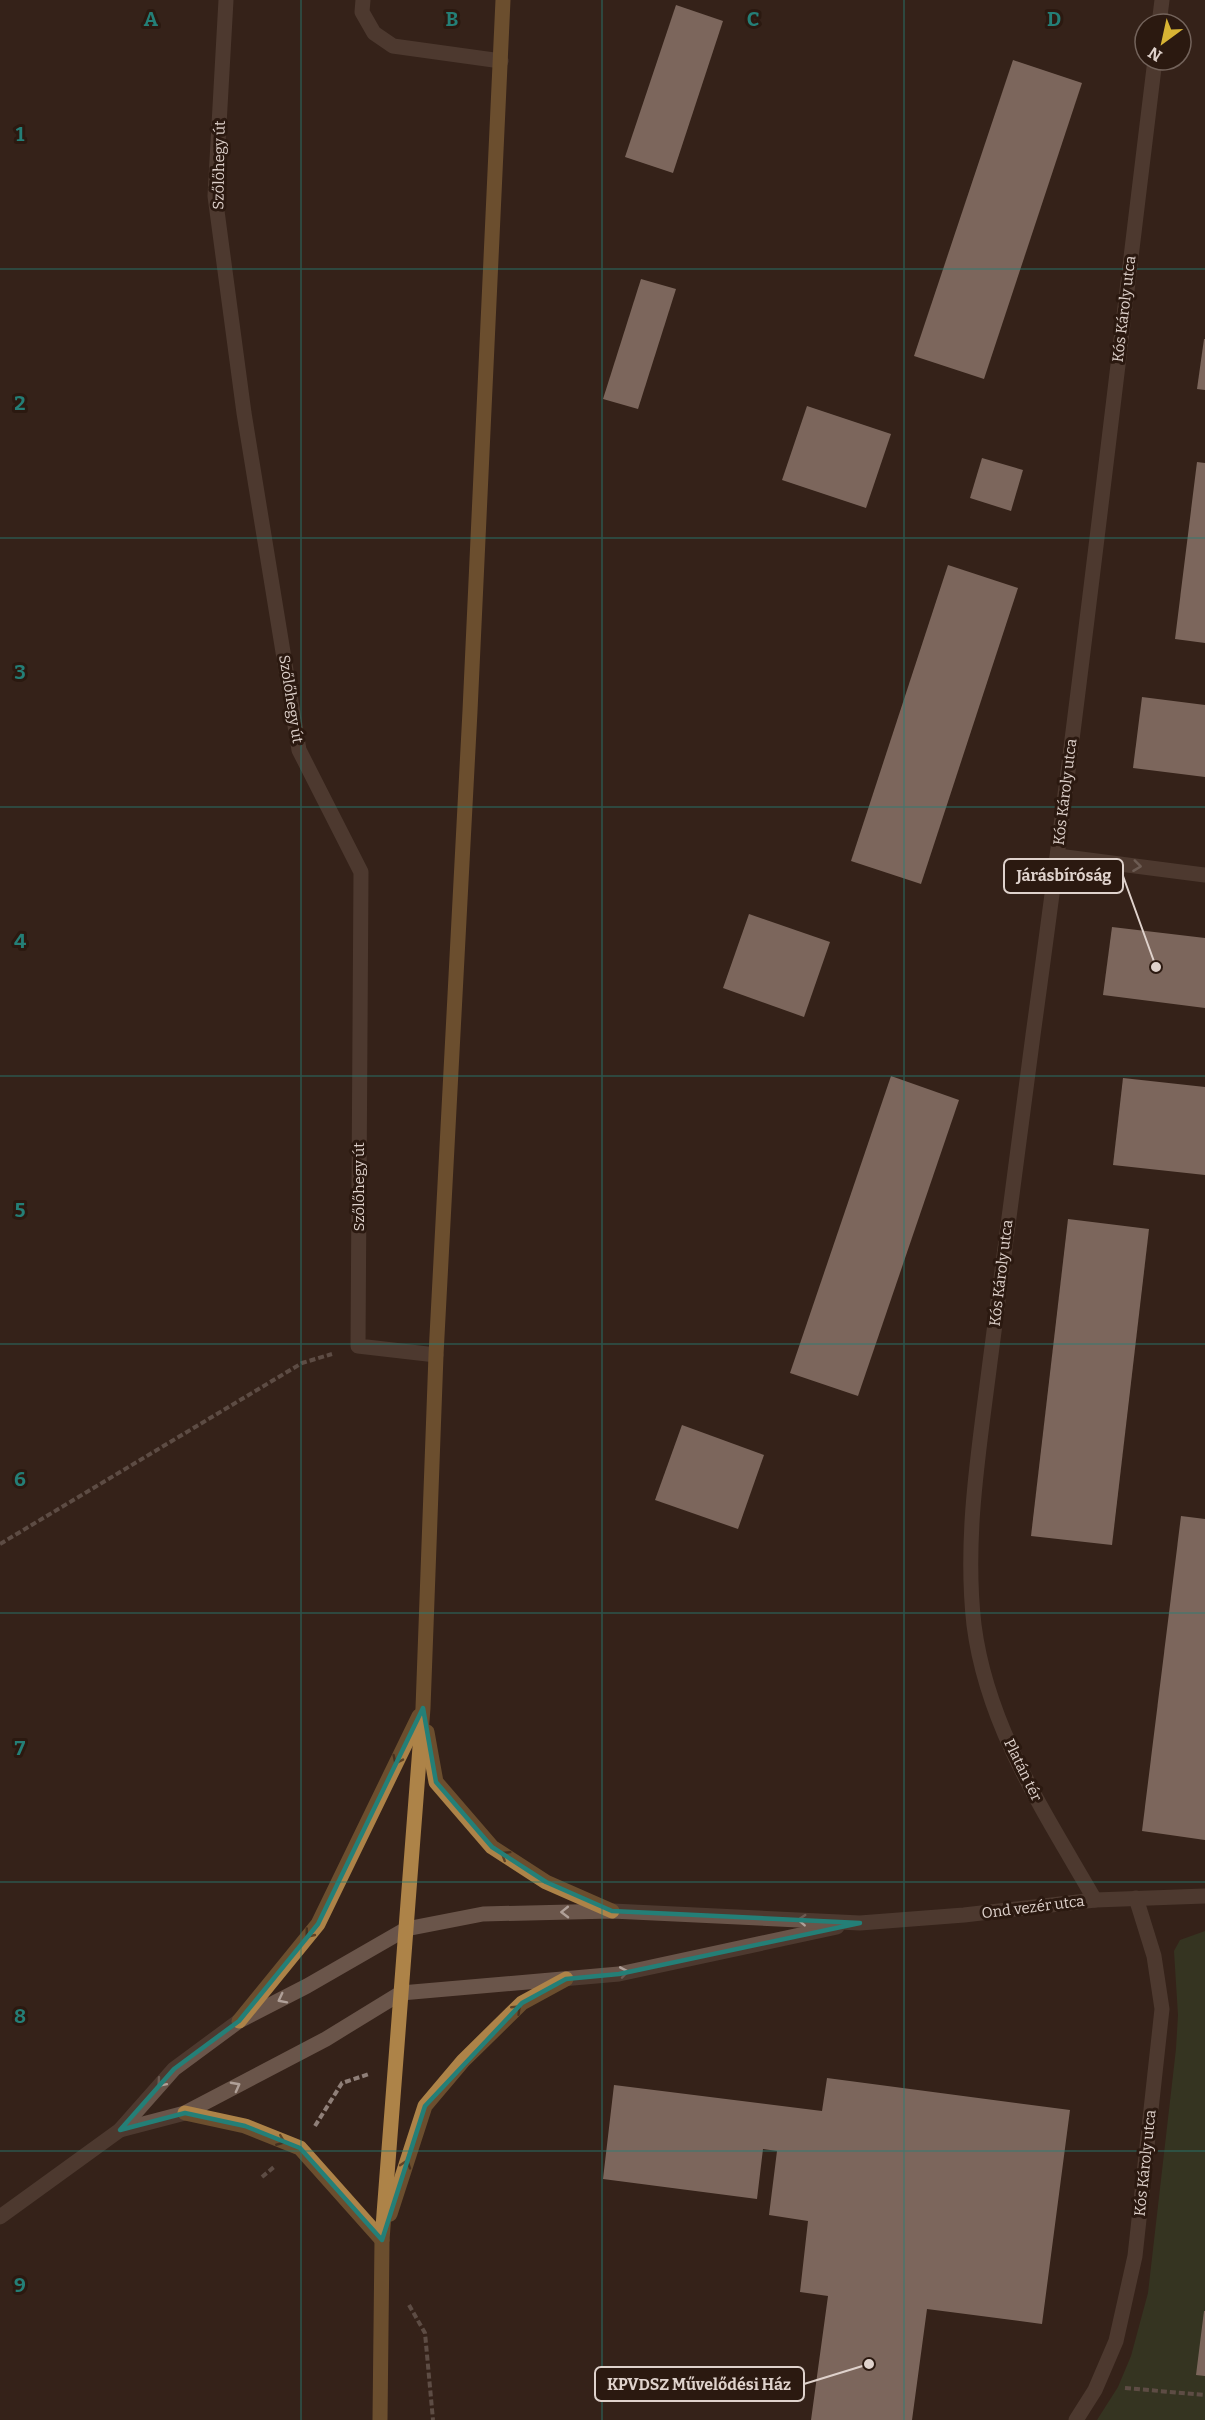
<svg xmlns="http://www.w3.org/2000/svg" width="1205" height="2420" viewBox="0 0 1205 2420" font-family="Bitter,serif">
	<style>
		.green { fill: #36492b }
		.building { fill: #d2b9ad }
		.lines { fill: none; stroke-linecap: round; stroke-linejoin: round }
		.path { stroke: #8f7f78; stroke-width: 4; stroke-dasharray: 6 3; stroke-linecap: butt }
		.minor { stroke: #6a554a; stroke-width: 15 }
		.primary { stroke: #ad8348; stroke-width: 15 }
		.oneway { stroke: #b0a098 }
		.oneway2 { stroke: #5f4326 }
		.marked { fill: none; stroke: #247f77; stroke-width: 4.5; stroke-linejoin: round }
		.grid { fill: none; stroke: #247f77; stroke-width: 1.5; stroke-opacity: 0.55 }
		.labels { text-anchor: middle; stroke-width: 6; stroke-linejoin: round; paint-order: stroke }
		.street-label { font-size: 15px; fill: #dfd2cc; stroke: #2b1910 }
		.grid-label { font-size: 20px; text-anchor: middle; font-weight: bold; fill: #247f77; stroke: #2b1910; stroke-width: 6; stroke-linejoin: round; paint-order: stroke }
		.leader { fill: none; stroke: #dfd2cc; stroke-width: 2 }
		.callout-dot { fill: #dfd2cc; stroke: #2b1910; stroke-width: 2 }
		.callout { fill: #2b1910; stroke: #dfd2cc; stroke-width: 2 }
		.callout-label { font-size: 16px; text-anchor: middle; font-weight: bold; fill: #dfd2cc }
	</style>
	<rect width="100%" height="100%" fill="#352219"/>
	<path class="green" d="M1205 1931V2420H1097L1118 2387 1131 2356 1148 2293 1176 2049 1178 2015 1174 1951 1180 1940Z"/>
	<g class="building">
		<path d="M676 5 723 21 673 173 625 157Z"/>
		<path d="M1013 60 1082 83 984 379 914 356Z"/>
		<path d="M641 279 676 289 638 409 603 399Z"/>
		<path d="M1204 339H1205V390L1197 389Z"/>
		<path d="M807 406 891 434 866 508 782 480Z"/>
		<path d="M982 458 1023 470 1011 511 970 498Z"/>
		<path d="M1197 462 1205 463V643L1175 639Z"/>
		<path d="M948 565 1018 588 921 884 851 861Z"/>
		<path d="M1142 697 1205 705V777L1133 768Z"/>
		<path d="M749 914 830 942 804 1017 723 988Z"/>
		<path d="M1112 927 1205 938V1008L1103 995Z"/>
		<path d="M891 1076 959 1100 858 1396 790 1373Z"/>
		<path d="M1123 1078 1205 1087V1175L1113 1165Z"/>
		<path d="M1068 1219 1149 1229 1112 1545 1031 1536Z"/>
		<path d="M682 1425 764 1455 738 1529 655 1500Z"/>
		<path d="M1181 1516 1205 1519V1840L1142 1831Z"/>
		<path d="M827 2078 1070 2110 1042 2324 927 2309 912 2420H811L828 2296 800 2292 808 2221 769 2215 777 2151 763 2149 757 2199 603 2179 614 2085 822 2111Z"/>
		<path d="M1204 2311H1205V2376L1196 2375Z"/>
	</g>
	<g class="lines">
		<g class="path">
			<path d="M0 1544 302 1363 332 1354"/>
			<path d="M315 2126 342 2083 369 2074"/>
			<path d="M262 2177 274 2167"/>
			<path d="M409 2305 425 2333 433 2420"/>
			<path d="M1125 2388 1205 2395"/>
		</g>
		<g class="minor">
			<path d="M226 0 215 196 244 413 299 750 361 872 358 1346 436 1355"/>
			<path d="M363 0 362 12 374 33 393 46 501 61"/>
			<path d="M1159 24 1162 0"/>
			<path d="M1058 856 1205 875"/>
			<path d="M1095 1900C1045 1813 987 1727 974 1625 964 1537 979 1450 990 1362 1004 1253 1018 1144 1033 1035 1078 710 1115 385 1155 60"/>
			<path d="M120 2130 185 2113 326 2039 401 1993 619 1974 837 1927"/>
			<path d="M0 2217 120 2130 174 2069 239 2021 307 1986 406 1929 483 1914 612 1911 860 1923 964 1915 1095 1900 1205 1896"/>
			<path d="M1076 2420 1095 2390 1116 2341 1135 2256 1162 2009 1154 1956 1136 1898"/>
		</g>
		<g class="primary">
			<path d="M427 1732 436 1782 492 1847 546 1882 612 1911"/>
			<path d="M239 2021 318 1924 419 1716"/>
			<path d="M185 2113 245 2126 300 2148 382 2240"/>
			<path d="M390 2214 425 2106 463 2061 522 2003 566 1979"/>
			<path d="M380 2420 382 2240 423 1708 436 1355 470 711 503 0"/>
		</g>
	</g>
	<defs><path id="oneway-chevron" d="M-2-3.5L2.5 0L-2 3.5" fill="none" stroke-width="1.6" stroke-linecap="round" stroke-linejoin="round" transform="scale(1.5)"/></defs>
	<g class="oneway">
		<use href="#oneway-chevron" transform="translate(1137 866) rotate(7)"/>
		<use href="#oneway-chevron" transform="translate(565 1912) rotate(179)"/>
		<use href="#oneway-chevron" transform="translate(802 1920) rotate(-177)"/>
		<use href="#oneway-chevron" transform="translate(624 1972) rotate(-10)"/>
		<use href="#oneway-chevron" transform="translate(282 1999) rotate(153)"/>
		<use href="#oneway-chevron" transform="translate(161 2083) rotate(131)"/>
		<use href="#oneway-chevron" transform="translate(236 2086) rotate(-28)"/>
	</g>
	<g class="oneway2">
		<use href="#oneway-chevron" transform="translate(397 1760) rotate(116)"/>
		<use href="#oneway-chevron" transform="translate(505 1855) rotate(-148)"/>
		<use href="#oneway-chevron" transform="translate(309 1934) rotate(129)"/>
		<use href="#oneway-chevron" transform="translate(517 2009) rotate(-44)"/>
		<use href="#oneway-chevron" transform="translate(281 2141) rotate(22)"/>
		<use href="#oneway-chevron" transform="translate(406 2164) rotate(-72)"/>
	</g>
	<path d="M0 0H1205V2420H0ZM423 1708 436 1782 492 1847 546 1882 612 1911 860 1923 619 1974 566 1979 522 2003 425 2106 382 2240 300 2148 245 2126 185 2113 120 2130 174 2069 239 2021 318 1924Z" fill="#352219" fill-opacity=".55" fill-rule="evenodd"/>
	<path class="marked" d="M423 1708 436 1782 492 1847 546 1882 612 1911 860 1923 619 1974 566 1979 522 2003 425 2106 382 2240 300 2148 245 2126 185 2113 120 2130 174 2069 239 2021 318 1924Z"/>
	<path class="grid" d="M301 0V2420M602 0V2420M904 0V2420M0 269H1205M0 538H1205M0 807H1205M0 1076H1205M0 1344H1205M0 1613H1205M0 1882H1205M0 2151H1205"/>
	<g class="labels">
		<g class="street-label">
			<text transform="translate(219 165) rotate(-89)" y="5">Szőlőhegy út</text>
			<text transform="translate(1124 309) rotate(-83)" y="5">Kós Károly utca</text>
			<text transform="translate(291 699) rotate(81)" y="5">Szőlőhegy út</text>
			<text transform="translate(1065 792) rotate(-83)" y="5">Kós Károly utca</text>
			<text transform="translate(359 1187) rotate(-90)" y="5">Szőlőhegy út</text>
			<text transform="translate(1001 1273) rotate(-83)" y="5">Kós Károly utca</text>
			<text transform="translate(1023 1770) rotate(64)" y="5">Platán tér</text>
			<text transform="translate(1033 1907) rotate(-7)" y="5">Ond vezér utca</text>
			<text transform="translate(1145 2163) rotate(-84)" y="5">Kós Károly utca</text>
		</g>
	</g>
	<g class="grid-label">
		<text x="151" y="26">A</text>
		<text x="452" y="26">B</text>
		<text x="753" y="26">C</text>
		<text x="1054" y="26">D</text>
		<text x="20" y="141">1</text>
		<text x="20" y="410">2</text>
		<text x="20" y="679">3</text>
		<text x="20" y="948">4</text>
		<text x="20" y="1217">5</text>
		<text x="20" y="1486">6</text>
		<text x="20" y="1755">7</text>
		<text x="20" y="2023">8</text>
		<text x="20" y="2292">9</text>
	</g>
	<path class="leader" d="M1156 967L1123 876M869 2364L804 2384"/>
	<g class="callout-dot">
		<circle cx="1156" cy="967" r="6"/>
		<circle cx="869" cy="2364" r="6"/>
	</g>
	<g class="callout">
		<rect x="1004" y="859" width="119" height="34" rx="6"/>
		<rect x="595" y="2367" width="209" height="34" rx="6"/>
	</g>
	<g class="callout-label">
		<text x="1064" y="881">Járásbíróság</text>
		<text x="699" y="2390">KPVDSZ Művelődési Ház</text>
	</g>
	<g transform="translate(1163 42) rotate(213)"><circle r="28" fill="#2b1910" stroke="#73635b" stroke-width="1.5"/>
	<path d="M0-4.5L10 22L0 15L-10 22Z" fill="#d8b434"/>
	<text y="-9" font-size="16" font-weight="bold" text-anchor="middle" fill="#dfd2cc">N</text>
	</g>
</svg>
